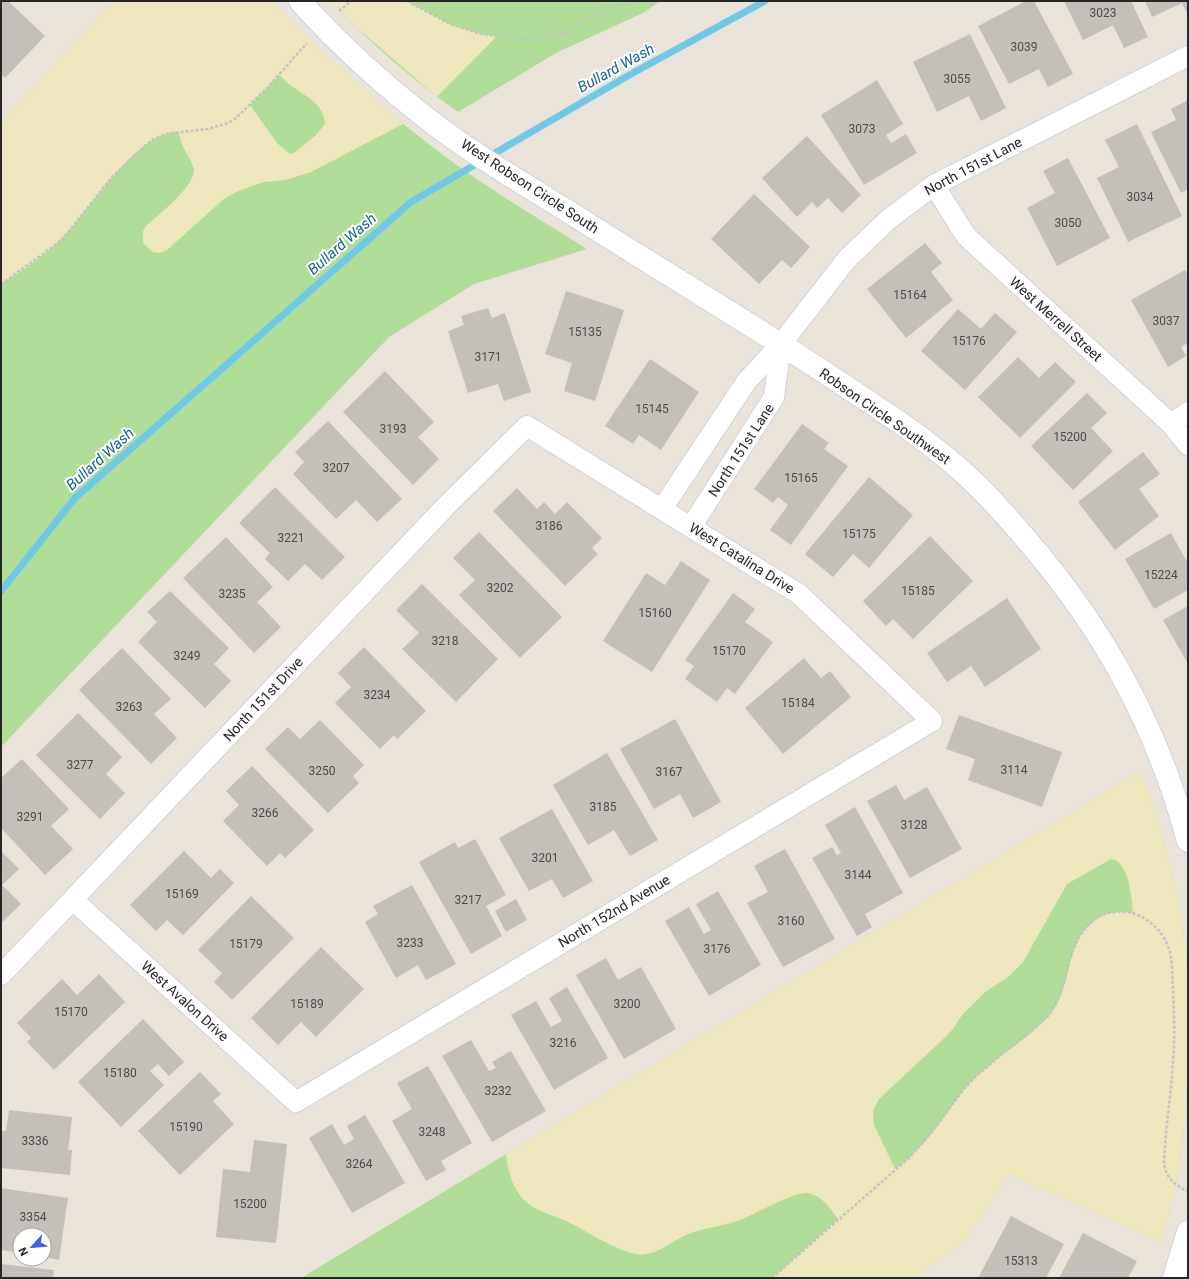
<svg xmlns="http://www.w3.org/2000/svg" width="1189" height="1279" viewBox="0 0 1189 1279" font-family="Roboto,sans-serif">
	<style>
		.green { fill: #b0de98 }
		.sand { fill: #eee6bd; fill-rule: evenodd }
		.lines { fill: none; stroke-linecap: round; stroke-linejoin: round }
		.stream { stroke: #70c8e7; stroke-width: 7 }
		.building { fill: #c5bfb9 }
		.minor-casing { stroke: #cfd2e0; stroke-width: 22 }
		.tertiary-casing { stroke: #cfd2e0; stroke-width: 24 }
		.path { stroke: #c3c3c3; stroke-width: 2.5; stroke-dasharray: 3 2; stroke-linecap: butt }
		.minor { stroke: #fff; stroke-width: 20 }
		.tertiary { stroke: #fff; stroke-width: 22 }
		.labels { text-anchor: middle; stroke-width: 4; stroke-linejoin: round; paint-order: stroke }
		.number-label { font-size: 12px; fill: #4e4d4c }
		.street-label { font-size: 14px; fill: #272727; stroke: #fff }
		.water-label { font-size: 15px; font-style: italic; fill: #14658f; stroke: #fff }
	</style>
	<rect width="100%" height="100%" fill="#e9e3d9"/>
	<g class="green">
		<path d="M115 1H271C320 51 371 99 426 142 477 182 533 215 587 249L474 284 389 337 1 747V122Z"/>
		<path d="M330 1H660L645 12 556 53 458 112C413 80 369 42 330 1Z"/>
		<path d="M1140 771C1164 833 1185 912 1188 979 1189 999 1188 1019 1188 1039 1188 1112 1182 1172 1161 1242L1009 1174 966 1239 914 1278H301Z"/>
	</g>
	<g class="sand">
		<path d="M115 1H271L329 58 403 124 311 172 285 180 264 182 238 191 225 198 167 250 160 253 153 252 143 243V231L147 225C159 214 200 183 193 166 188 153 180 146 179 132 135 133 96 202 68 232 49 253 25 269 1 284V122ZM280 75C293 93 324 98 325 124L315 136 294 153 290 154 277 143 250 105Z"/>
		<path d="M330 1H407L450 24 481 34 497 36 437 97 356 27Z"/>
		<path d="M1140 771C1164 833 1185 912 1188 979 1189 999 1188 1019 1188 1039 1188 1112 1182 1172 1161 1242L1009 1174 966 1239 914 1278H772L838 1219C831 1209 821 1194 806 1193 792 1193 757 1213 742 1219 723 1227 703 1227 684 1236 672 1242 660 1252 646 1254 626 1258 587 1231 568 1222 554 1215 537 1212 525 1201 512 1188 508 1171 506 1154ZM1111 859C1129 860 1132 900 1133 913 1116 909 1099 914 1087 927 1066 950 1071 984 1054 1009 1039 1032 999 1055 977 1076 962 1089 953 1106 941 1121 928 1139 913 1156 895 1169L874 1125 873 1111 879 1099 939 1043 953 1029 962 1015 985 992 1008 977 1023 962 1067 884Z"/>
	</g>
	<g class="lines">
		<path class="stream" d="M1 591 75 498 411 202 631 74 765 1"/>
	</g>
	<g class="building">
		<path d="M1 1H8L45 36 5 78 1 74Z"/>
		<path d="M1026 1H1034L1073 74 1048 87 1039 69 1009 84 978 26Z"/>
		<path d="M1064 1H1131L1148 37 1124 48 1113 25 1083 40Z"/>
		<path d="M1145 1H1188V15L1182 3 1152 17Z"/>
		<path d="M970 34 1006 108 981 121 969 96 937 112 913 62Z"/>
		<path d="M877 80 903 124 886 135 891 143 906 134 917 153 864 185 821 115Z"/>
		<path d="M1188 100V189L1181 193 1151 132 1176 120 1171 109Z"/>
		<path d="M1137 124 1182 216 1128 242 1097 178 1119 167 1105 140Z"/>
		<path d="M807 136 861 195 842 213 828 198 817 208 812 202 797 217 762 178Z"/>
		<path d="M1068 158 1110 238 1057 266 1027 208 1055 193 1043 171Z"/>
		<path d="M754 194 810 247 791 268 782 260 759 284 711 239Z"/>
		<path d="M925 243 942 263 931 272 953 300 906 338 867 289Z"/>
		<path d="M1185 270 1188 276V343L1181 347 1186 356 1168 367 1131 300Z"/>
		<path d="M566 291 624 310 595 401 564 391 572 363 545 354Z"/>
		<path d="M488 308 492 318 505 313 531 392 504 401 498 384 468 393 448 331 464 325 461 316Z"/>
		<path d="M958 309 981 329 995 313 1017 332 965 390 921 351Z"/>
		<path d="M1018 357 1039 378 1055 362 1076 382 1020 438 978 397Z"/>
		<path d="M650 359 699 392 661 450 639 435 633 444 605 426Z"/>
		<path d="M385 371 434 422 418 437 439 459 413 485 343 412Z"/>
		<path d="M1087 393 1107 413 1091 428 1113 451 1073 490 1031 446Z"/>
		<path d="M328 421 402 499 377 522 356 500 336 519 293 474 304 462 295 452Z"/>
		<path d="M802 424 829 443 824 449 848 466 791 545 770 530 788 505 778 497 773 503 754 489Z"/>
		<path d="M1143 452 1160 474 1139 489 1159 516 1115 550 1078 502Z"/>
		<path d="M869 477 913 515 869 568 853 554 833 577 805 554Z"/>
		<path d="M275 487 345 557 322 580 305 564 288 581 265 559 270 553 239 523Z"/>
		<path d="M517 488 537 509 544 502 555 514 567 502 602 538 592 548 598 554 565 586 493 511Z"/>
		<path d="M479 532 562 617 520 658 459 595 475 580 453 558Z"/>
		<path d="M1171 533 1186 560 1188 559V590L1154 609 1125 559Z"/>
		<path d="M930 536 973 581 913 639 893 619 886 626 863 601Z"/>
		<path d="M226 537 273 587 257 602 281 627 254 653 183 578Z"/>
		<path d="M681 561 710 580 652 672 603 641 646 573 665 585Z"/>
		<path d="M422 584 498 659 456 702 402 649 419 633 396 610Z"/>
		<path d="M170 591 229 648 214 664 231 681 205 708 138 642 157 622 147 612Z"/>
		<path d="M733 593 755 609 745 622 773 642 735 694 727 688 717 702 685 679 694 666 685 660Z"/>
		<path d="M1007 598 1041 649 985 687 971 666 947 682 927 653Z"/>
		<path d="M1188 606V664L1163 620Z"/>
		<path d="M364 647 426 711 397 739 394 735 380 749 335 703 351 687 338 673Z"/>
		<path d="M122 648 171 699 154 714 177 738 151 764 79 690Z"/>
		<path d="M804 658 821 678 830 671 851 697 783 754 745 708Z"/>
		<path d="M78 713 122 757 106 774 125 793 100 819 36 755Z"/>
		<path d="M959 715 1062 752 1042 807 968 780 975 759 946 749Z"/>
		<path d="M675 719 721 802 693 818 680 794 654 809 620 749Z"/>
		<path d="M320 720 364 765 353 776 359 783 328 813 265 749 288 727 300 739Z"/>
		<path d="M607 753 658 840 630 856 614 830 588 845 553 785Z"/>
		<path d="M22 759 69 809 51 826 73 849 45 875 1 828V778Z"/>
		<path d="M252 766 314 830 285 858 280 853 267 866 223 821 239 805 226 791Z"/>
		<path d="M896 785 904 800 927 787 962 849 910 878 867 801Z"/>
		<path d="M855 807 903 893 865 914 872 927 857 936 812 858 832 847 837 855 841 853 825 825Z"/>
		<path d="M552 809 593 881 563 898 552 879 529 891 499 838Z"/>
		<path d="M475 839 506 895 486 906 502 936 471 954 419 862 455 842 458 848Z"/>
		<path d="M785 849 835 939 783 967 747 903 768 892 754 866Z"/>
		<path d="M1 851 19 869 2 885 21 904 1 923Z"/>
		<path d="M184 851 211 878 220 869 234 883 183 935 167 920 156 931 130 905Z"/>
		<path d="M412 885 456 964 426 980 418 965 396 978 365 922 378 914 373 906Z"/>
		<path d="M718 891 761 965 709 996 665 921 689 907 704 934 711 930 696 904Z"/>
		<path d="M251 896 294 938 232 1000 214 982 222 973 198 950Z"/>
		<path d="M516 899 527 920 506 932 495 911Z"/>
		<path d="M321 947 364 989 316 1037 301 1022 278 1045 251 1018Z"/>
		<path d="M606 958 618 980 641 967 676 1029 624 1059 576 975Z"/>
		<path d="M99 974 125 1002 54 1070 27 1042 31 1038 17 1023 62 979 77 995Z"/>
		<path d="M567 987 608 1058 554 1090 511 1015 536 1001 551 1027 562 1021 549 998Z"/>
		<path d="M143 1019 184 1062 169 1076 158 1064 150 1071 164 1085 121 1127 78 1082Z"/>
		<path d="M471 1040 489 1071 496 1068 492 1062 511 1051 546 1111 492 1142 442 1056Z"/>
		<path d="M428 1066 472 1143 441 1161 446 1170 426 1181 392 1121 412 1109 397 1083Z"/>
		<path d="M200 1072 221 1094 213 1101 234 1124 180 1175 138 1131Z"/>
		<path d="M9 1110 72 1117 68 1150H72L70 1175 1 1168V1131H6Z"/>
		<path d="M365 1115 405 1183 352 1213 309 1138 332 1124 344 1145 354 1139 347 1126Z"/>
		<path d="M254 1140 287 1144 276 1243 216 1237 223 1169 250 1172Z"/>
		<path d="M1 1188 68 1198 59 1260 44 1257V1235H20V1253L1 1250Z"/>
		<path d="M1011 1216 1064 1244 1046 1278H978Z"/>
		<path d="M1083 1233 1137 1261 1128 1278H1059Z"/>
		<path d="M1 1264 54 1270 53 1278H1Z"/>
	</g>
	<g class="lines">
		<g class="minor-casing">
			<g id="minor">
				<path d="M934 185 966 236 1171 424 1188 445"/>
				<path d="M1171 424 1188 412"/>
				<path d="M662 509 746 382 781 344 847 259 889 219 934 185 1188 56"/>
				<path d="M691 527 774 397 781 344"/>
				<path d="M1 975 446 506 527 426 799 594 932 721 296 1102 73 900"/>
			</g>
		</g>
		<g class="tertiary-casing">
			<g id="tertiary">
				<path d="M300 1C340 46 386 87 434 124 479 158 529 187 577 217 662 271 749 323 833 378 875 406 918 433 956 466 982 488 1004 513 1026 539 1104 629 1157 726 1188 841"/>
				<path d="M1174 1278 1188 1232"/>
			</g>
		</g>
		<g class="path">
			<path d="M407 1 450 24 481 34 512 38H544L564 33 596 12 635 1"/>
			<path d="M339 11 351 1"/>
			<path d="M1 284 58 243 69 231 112 177 152 140 165 134 208 129 228 123 235 119 266 89 307 43"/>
			<path d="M772 1278 909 1158 931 1133 964 1089 976 1076 1048 1016C1070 987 1064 944 1094 920 1105 911 1122 910 1135 914 1149 919 1161 930 1167 944 1173 957 1172 975 1173 989 1174 1013 1175 1037 1173 1062 1171 1096 1165 1130 1164 1164 1167 1180 1175 1184 1188 1192"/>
		</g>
		<use href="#minor" class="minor"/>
		<use href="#tertiary" class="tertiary"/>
	</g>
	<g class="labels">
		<g class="number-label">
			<text x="1103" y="17">3023</text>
			<text x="1024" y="51">3039</text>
			<text x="957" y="83">3055</text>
			<text x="862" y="133">3073</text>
			<text x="1140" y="201">3034</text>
			<text x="1068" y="227">3050</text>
			<text x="910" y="299">15164</text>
			<text x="1166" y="325">3037</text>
			<text x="585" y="336">15135</text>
			<text x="969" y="345">15176</text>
			<text x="488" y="361">3171</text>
			<text x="652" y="413">15145</text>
			<text x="393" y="433">3193</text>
			<text x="1070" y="441">15200</text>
			<text x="336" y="472">3207</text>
			<text x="801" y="482">15165</text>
			<text x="549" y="530">3186</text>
			<text x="859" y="538">15175</text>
			<text x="291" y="542">3221</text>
			<text x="1161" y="579">15224</text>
			<text x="500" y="592">3202</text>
			<text x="918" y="595">15185</text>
			<text x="232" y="598">3235</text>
			<text x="655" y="617">15160</text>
			<text x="445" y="645">3218</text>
			<text x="729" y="655">15170</text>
			<text x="187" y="660">3249</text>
			<text x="377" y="699">3234</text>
			<text x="798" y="707">15184</text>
			<text x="129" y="711">3263</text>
			<text x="80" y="769">3277</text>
			<text x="1014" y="774">3114</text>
			<text x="322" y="775">3250</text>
			<text x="669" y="776">3167</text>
			<text x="603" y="811">3185</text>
			<text x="265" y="817">3266</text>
			<text x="30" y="821">3291</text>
			<text x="914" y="829">3128</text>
			<text x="545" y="862">3201</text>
			<text x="858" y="879">3144</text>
			<text x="182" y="898">15169</text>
			<text x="468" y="904">3217</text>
			<text x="791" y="925">3160</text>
			<text x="410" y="947">3233</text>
			<text x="246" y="948">15179</text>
			<text x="717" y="953">3176</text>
			<text x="307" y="1008">15189</text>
			<text x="627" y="1008">3200</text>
			<text x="71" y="1016">15170</text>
			<text x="563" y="1047">3216</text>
			<text x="120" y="1077">15180</text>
			<text x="498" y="1095">3232</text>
			<text x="186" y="1131">15190</text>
			<text x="432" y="1136">3248</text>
			<text x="35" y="1145">3336</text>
			<text x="359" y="1168">3264</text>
			<text x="250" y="1208">15200</text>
			<text x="33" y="1221">3354</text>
			<text x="1021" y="1265">15313</text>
		</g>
		<g class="street-label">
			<text transform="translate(973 166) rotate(-28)" y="5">North 151st Lane</text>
			<text transform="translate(530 186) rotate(33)" y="5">West Robson Circle South</text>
			<text transform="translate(1056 319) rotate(42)" y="5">West Merrell Street</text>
			<text transform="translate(885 416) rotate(35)" y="5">Robson Circle Southwest</text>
			<text transform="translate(741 450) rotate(-57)" y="5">North 151st Lane</text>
			<text transform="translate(742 558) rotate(32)" y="5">West Catalina Drive</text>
			<text transform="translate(263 699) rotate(-47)" y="5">North 151st Drive</text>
			<text transform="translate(614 911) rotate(-31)" y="5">North 152nd Avenue</text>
			<text transform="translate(185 1001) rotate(42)" y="5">West Avalon Drive</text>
		</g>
		<g class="water-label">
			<text transform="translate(616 68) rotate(-29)" y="5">Bullard Wash</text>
			<text transform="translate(342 244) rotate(-41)" y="5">Bullard Wash</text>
			<text transform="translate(100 459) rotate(-42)" y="5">Bullard Wash</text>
		</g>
	</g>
	<rect width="1189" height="1279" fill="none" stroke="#272727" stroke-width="4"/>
	<g transform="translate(32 1247) rotate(243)"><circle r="19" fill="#ffffff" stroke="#a9a9a9"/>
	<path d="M0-3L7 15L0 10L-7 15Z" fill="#4061f0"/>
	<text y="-6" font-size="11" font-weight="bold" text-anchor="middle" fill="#272727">N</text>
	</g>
</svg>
